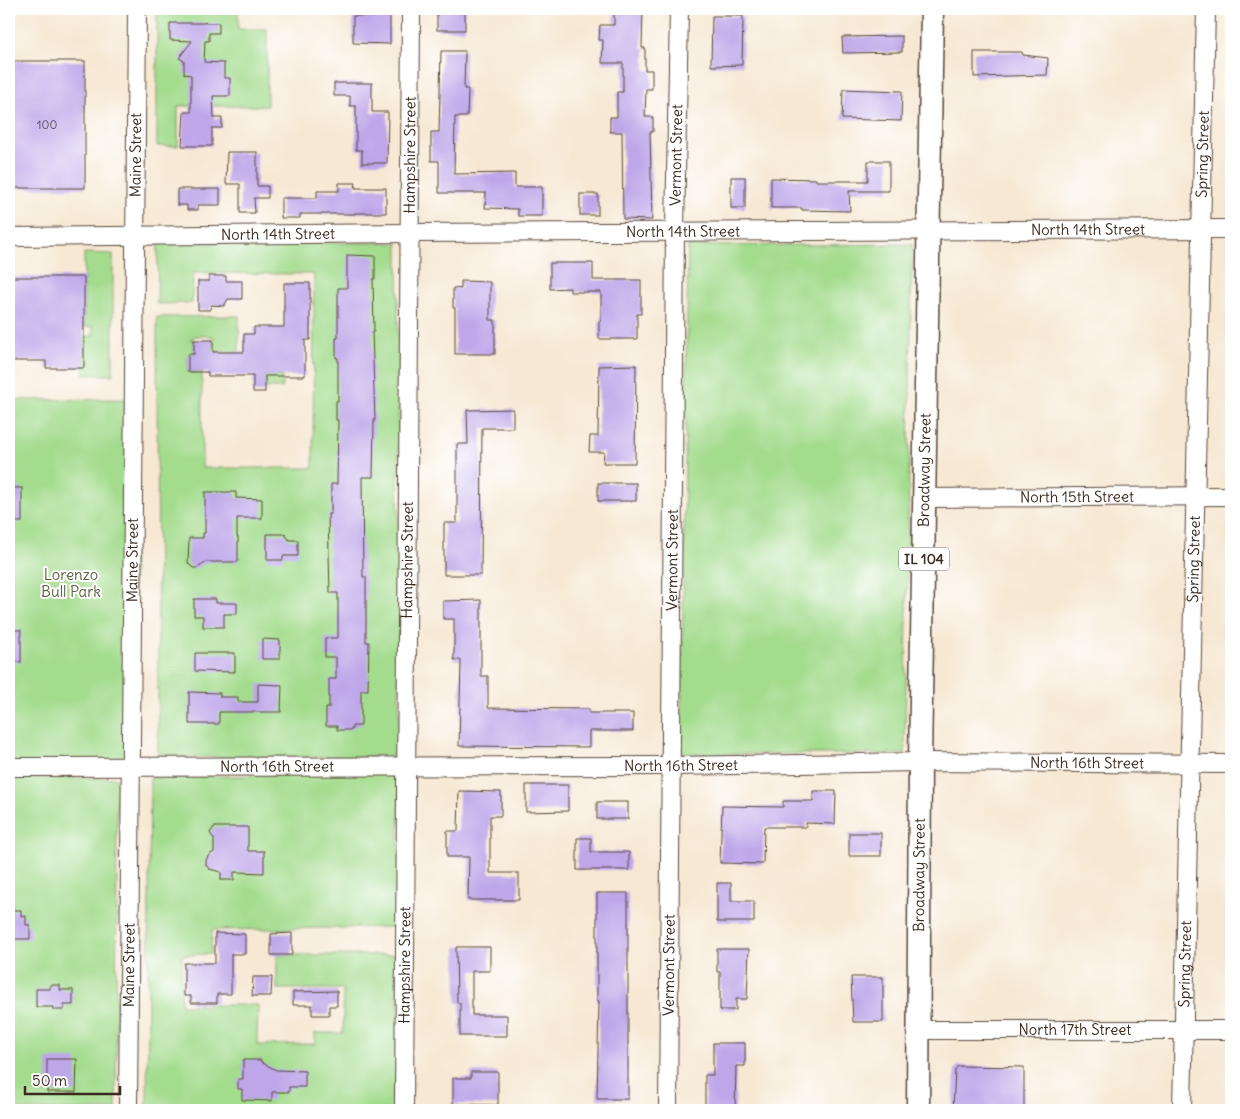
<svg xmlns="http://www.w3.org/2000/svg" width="1240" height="1119" viewBox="0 0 1240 1119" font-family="Delius,sans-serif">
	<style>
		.green { fill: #a4dc8e; stroke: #708356 }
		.building { fill: #bea6e9 }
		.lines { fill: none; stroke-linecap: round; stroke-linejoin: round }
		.minor-casing { stroke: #574639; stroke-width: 20 }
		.major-casing { stroke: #574639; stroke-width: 25 }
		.minor { stroke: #fff; stroke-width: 18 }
		.major { stroke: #fff; stroke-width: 22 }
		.labels { text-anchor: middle; stroke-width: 4; stroke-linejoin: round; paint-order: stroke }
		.number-label { font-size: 12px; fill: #5c4951 }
		.shield { fill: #fff; stroke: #766a62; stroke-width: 1 }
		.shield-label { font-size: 14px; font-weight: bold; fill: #3b2a1e }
		.street-label { font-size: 15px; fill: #3b2a1e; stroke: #fff }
		.park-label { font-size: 15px; fill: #5a5f40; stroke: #fff }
	</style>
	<rect width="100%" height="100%" fill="#fff"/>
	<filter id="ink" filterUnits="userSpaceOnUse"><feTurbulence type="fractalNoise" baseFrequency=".02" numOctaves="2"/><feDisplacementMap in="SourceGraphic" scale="10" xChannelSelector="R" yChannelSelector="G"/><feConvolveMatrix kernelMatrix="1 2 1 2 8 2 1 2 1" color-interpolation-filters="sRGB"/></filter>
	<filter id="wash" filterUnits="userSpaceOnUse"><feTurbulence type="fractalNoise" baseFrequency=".0096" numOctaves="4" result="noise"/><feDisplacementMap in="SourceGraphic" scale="20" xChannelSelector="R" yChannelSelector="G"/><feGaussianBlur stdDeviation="1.12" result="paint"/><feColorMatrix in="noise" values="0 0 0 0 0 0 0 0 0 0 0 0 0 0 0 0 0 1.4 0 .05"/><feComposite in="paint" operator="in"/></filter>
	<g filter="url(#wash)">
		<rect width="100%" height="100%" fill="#f6e8d3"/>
		<g class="green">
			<path d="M157 9H238V29H267V106H178V146H157Z"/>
			<path d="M158 243H398L399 757H158L157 317 239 316V352H213V336H196L190 339 194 340V354H188V372H202V468H313L314 274 193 273 192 303 157 304Z"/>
			<path d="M912 244 905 754H681L688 246Z"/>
			<path d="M84 253 113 254V375H84V336H93V327H84Z"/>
			<rect x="265" y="376" width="17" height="12"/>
			<path d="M134 399 133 766 9 767V400Z"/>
			<path d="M399 772V927L212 930 211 954 182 955 181 1005H258L257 1045 315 1044V1033H343V989H277V955H399L397 1110H147L150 778Z"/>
			<path d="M9 778H117L116 1110H9Z"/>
		</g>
		<g id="blocks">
			<g class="building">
				<path d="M369 9H390V44L353 43V16H369Z"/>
				<rect x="437" y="9" width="28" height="21"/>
				<path d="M614 9H643L642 48H645V70H652V89H646L645 117H653V132H650L652 220 623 219 622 132H610V117H617V92H623V63H602L603 40H599L600 25H614Z"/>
				<path d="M712 16H743L742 65 711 66Z"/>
				<path d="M205 22V23H219V33H209V41H205L204 62 224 63V78H230V96H213L214 118H222V128H212V146H182L184 112H191V75L184 74V61L179 58 192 41 170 40V23H204Z"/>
				<path d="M902 36V52L843 53 842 37Z"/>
				<path d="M441 51H465L464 89H468L467 117H455L454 174 515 173V187H542V216H518V209L485 208 486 193H439V161H431V132H439Z"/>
				<path d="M974 52H1022L1023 55 1048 58 1047 75 974 77Z"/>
				<rect x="9" y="61" width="76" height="127"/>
				<path d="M334 83H372V112H388L387 163H362V150H356V106H350V96H334Z"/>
				<path d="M843 89 902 91 901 121 842 119Z"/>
				<path d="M227 152H257V186H268V198H254L255 213H240V184H226Z"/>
				<path d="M868 161H889V191H849L850 211 802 210V208H771V178L816 179V181H868Z"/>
				<rect x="731" y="177" width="14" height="31"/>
				<path d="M339 183H356L355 188H386V213H355V214H300V218H281V198H317V191H339Z"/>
				<path d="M177 189H220V205H198V210H187V205H177Z"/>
				<rect x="580" y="194" width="18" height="21"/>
				<path d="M347 255 375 256V279H373L374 332H372L375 420H374L373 477H362L363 577H366V642H369L368 690H361V726H352V730H337V726H326V708H329V679H336V657H325V638H338V593H330L328 514H331V484H337L338 420H336V401H338V358H336V338H338V288H347Z"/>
				<path d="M550 263H593V280H641V314H637V339H599V321H601V292H570V288L550 289Z"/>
				<path d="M209 276H226V281H242V299H228L224 306 211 305 210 310H198V281H209Z"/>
				<path d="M9 277H84V368H46V361H9Z"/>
				<path d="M461 281 490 282V320H495V354H455V308H453V288L461 289Z"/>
				<path d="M284 283H310V340H305V376H265V392H253V376H208V372H188V354H194V340H213V352H244V334H254V327H284Z"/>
				<path d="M636 365 635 463H603L604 452H589L590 436H598L599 366Z"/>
				<path d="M513 409V428H482L481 575H444V523H457V444H468L467 410Z"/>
				<rect x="598" y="483" width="38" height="18"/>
				<rect x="9" y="488" width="13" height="34"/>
				<path d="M205 492H236V498L262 499V518H237V537H238V562H207L197 568H193L188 563 189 538H203V533H205Z"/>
				<path d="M267 534H285L289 540H298V556H283V560H267Z"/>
				<path d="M194 599H216V603H237V614H224V627H203V616H194Z"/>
				<path d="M481 600V676H488V708L589 709V713H633V731H589V747L459 746 461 660H454V619H443V601Z"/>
				<rect x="9" y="630" width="12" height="32"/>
				<path d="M262 639 280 640V659H262Z"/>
				<path d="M195 653H235V672L195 671Z"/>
				<path d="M258 684 282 685 281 712H219V724H189V692L220 693V697H238V702H258Z"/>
				<path d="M526 785H568V811L526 812Z"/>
				<path d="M459 791 501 792V816H490V873H519V900H468L469 857H447V831H458Z"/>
				<path d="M813 791H836L835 824 806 823V827H764L763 864 720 863 722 806 783 807V801H813Z"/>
				<rect x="597" y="802" width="31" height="17"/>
				<path d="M214 827H248V851H264V873L234 872V880H221V872L209 869 206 865V860L209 855 214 852V839L210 833Z"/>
				<rect x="849" y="833" width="32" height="23"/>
				<path d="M577 838H591V852H629V870H577Z"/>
				<path d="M717 883H731V901H754V922H717Z"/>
				<path d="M597 893H628V1099H597L599 1001H597Z"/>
				<path d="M9 910H21V916H26V925H30V939H9Z"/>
				<path d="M215 933 245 934V954H231V994H217V1003H191V996H184V963H215Z"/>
				<path d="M292 933V955H271V934Z"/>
				<path d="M456 947H490V971H472V1015H507V1036H460V1003H457Z"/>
				<path d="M717 949H749L747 999H736V1010H720V972H717Z"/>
				<path d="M253 977H272L271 996H252Z"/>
				<path d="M851 977H883V1022H853Z"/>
				<path d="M50 985H60V990H73V1005H64V1010H53V1007H36V989H50Z"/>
				<path d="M337 991V1006H329V1015H312V1005H293V992Z"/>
				<path d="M713 1043H745V1066H736L735 1110H705V1075H713Z"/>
				<path d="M47 1059H77L76 1092H47Z"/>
				<path d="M243 1060H261V1062L276 1070 305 1071V1087H289V1092H272V1101L242 1100V1089H238V1079H243Z"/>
				<path d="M958 1066 1024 1067V1110H953L955 1070Z"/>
				<path d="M471 1072H498V1105L453 1104V1078H471Z"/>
			</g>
		</g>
	</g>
	<g filter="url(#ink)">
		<use href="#blocks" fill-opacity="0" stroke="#574639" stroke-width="1"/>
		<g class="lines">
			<g class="minor-casing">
				<g id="minor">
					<path id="s1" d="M9 237 409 233 1231 229"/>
					<path id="s2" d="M925 498 1231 496"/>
					<path id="s3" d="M9 767 671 766 920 762 1231 764"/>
					<path id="s4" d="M919 1030H1231"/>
					<path id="s5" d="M128 1110 137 9"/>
					<path id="s6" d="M404 1110 411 9"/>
					<path id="s7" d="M668 1110 675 232 679 9"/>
					<path id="s8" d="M1182 1110 1206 9"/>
				</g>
			</g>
			<g class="major-casing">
				<g id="major">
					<path id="s9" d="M918 1110 920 762 932 9"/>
				</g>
			</g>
			<use href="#minor" class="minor"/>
			<use href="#major" class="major"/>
		</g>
	</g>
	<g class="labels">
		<g class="number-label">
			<text x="47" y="129">100</text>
		</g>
		<rect class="shield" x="899" y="547.5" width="50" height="23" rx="4"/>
		<g class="shield-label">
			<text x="924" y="564">IL 104</text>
		</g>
		<g class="street-label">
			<text dy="5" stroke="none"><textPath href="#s5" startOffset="955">Maine Street</textPath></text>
			<text dy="5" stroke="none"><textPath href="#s6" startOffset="955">Hampshire Street</textPath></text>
			<text dy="5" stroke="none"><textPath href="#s7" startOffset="955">Vermont Street</textPath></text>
			<text dy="5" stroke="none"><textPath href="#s8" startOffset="956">Spring Street</textPath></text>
			<text dy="5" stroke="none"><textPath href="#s1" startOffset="1079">North 14th Street</textPath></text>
			<text dy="5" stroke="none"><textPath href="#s1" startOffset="674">North 14th Street</textPath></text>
			<text dy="5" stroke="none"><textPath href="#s1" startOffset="269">North 14th Street</textPath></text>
			<text dy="5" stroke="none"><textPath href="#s9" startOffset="640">Broadway Street</textPath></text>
			<text dy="5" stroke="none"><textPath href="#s2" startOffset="152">North 15th Street</textPath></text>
			<text dy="5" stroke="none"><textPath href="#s7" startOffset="550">Vermont Street</textPath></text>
			<text dy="5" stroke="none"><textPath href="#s5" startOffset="550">Maine Street</textPath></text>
			<text dy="5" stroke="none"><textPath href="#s6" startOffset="550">Hampshire Street</textPath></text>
			<text dy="5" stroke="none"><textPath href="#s8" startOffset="551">Spring Street</textPath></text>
			<text dy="5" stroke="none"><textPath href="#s3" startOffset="1078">North 16th Street</textPath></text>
			<text dy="5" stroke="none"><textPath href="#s3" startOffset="672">North 16th Street</textPath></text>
			<text dy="5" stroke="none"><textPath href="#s3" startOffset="268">North 16th Street</textPath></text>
			<text dy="5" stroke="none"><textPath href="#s9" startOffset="235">Broadway Street</textPath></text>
			<text dy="5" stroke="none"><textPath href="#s5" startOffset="145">Maine Street</textPath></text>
			<text dy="5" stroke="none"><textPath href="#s6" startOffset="145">Hampshire Street</textPath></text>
			<text dy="5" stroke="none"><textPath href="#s7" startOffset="145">Vermont Street</textPath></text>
			<text dy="5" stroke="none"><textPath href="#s8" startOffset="146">Spring Street</textPath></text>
			<text dy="5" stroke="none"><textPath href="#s4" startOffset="156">North 17th Street</textPath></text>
		</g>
		<g class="park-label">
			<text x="71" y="580">Lorenzo<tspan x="71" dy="17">Bull Park</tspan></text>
		</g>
	</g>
	<rect width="1240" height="1119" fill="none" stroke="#fff" stroke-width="30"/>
	<path d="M25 1086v8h95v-8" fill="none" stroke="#3b2a1e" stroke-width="2.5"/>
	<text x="32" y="1086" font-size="15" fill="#3b2a1e" stroke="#ffffff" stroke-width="4" paint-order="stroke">50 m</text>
</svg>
